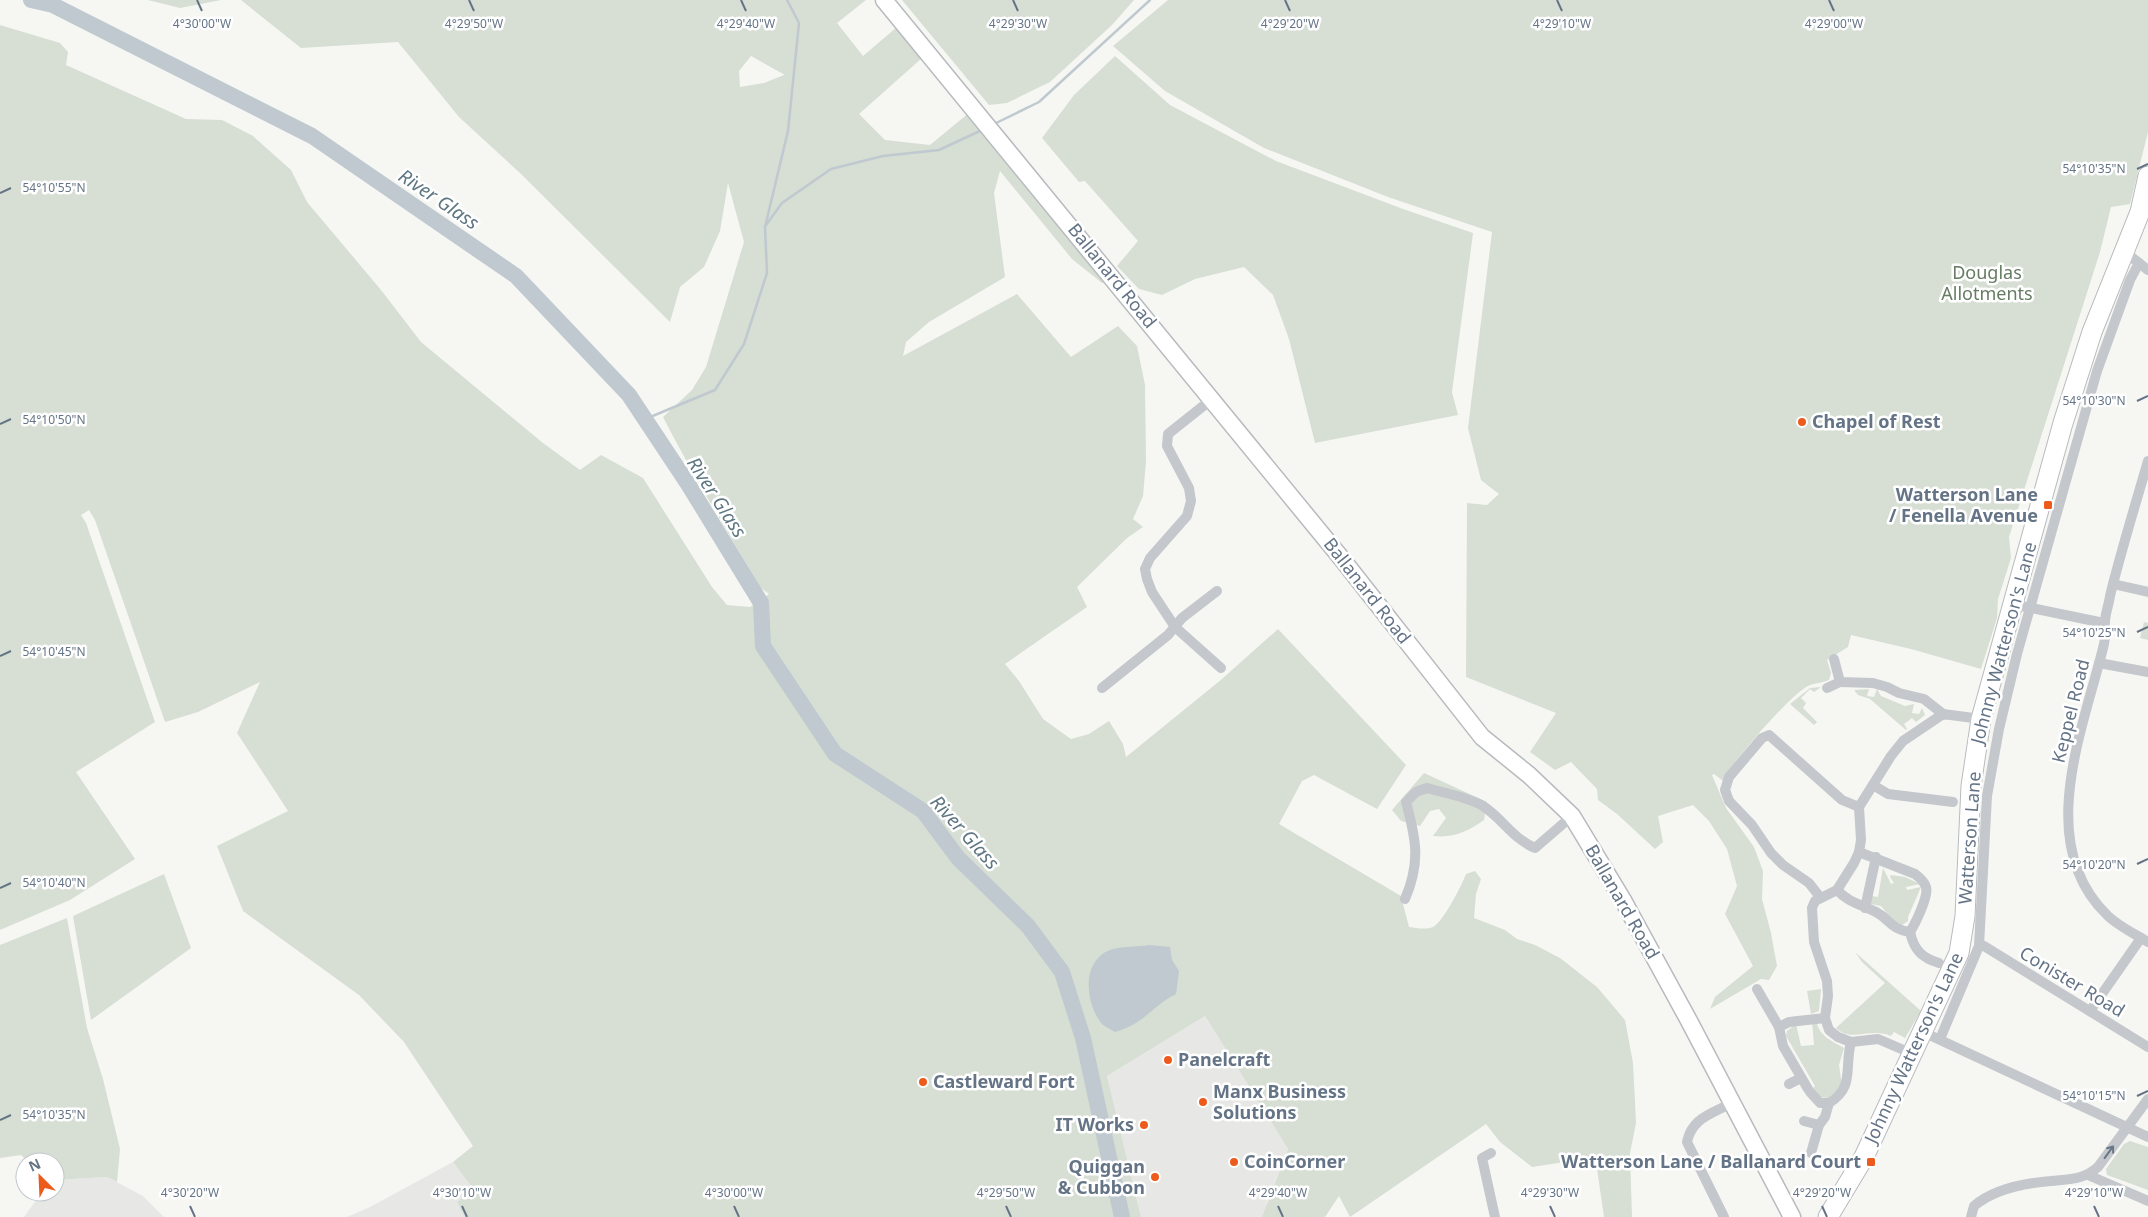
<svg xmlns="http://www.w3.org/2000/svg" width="2148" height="1217" viewBox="0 0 2148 1217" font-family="'Noto Sans',sans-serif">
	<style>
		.built { fill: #e7e8e6 }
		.green { fill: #d7ded4; fill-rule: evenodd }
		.water { fill: #bfc9cf }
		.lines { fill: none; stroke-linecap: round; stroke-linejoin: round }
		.stream { stroke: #bfc9cf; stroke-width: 2.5 }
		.river { stroke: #bfc9cf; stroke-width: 16 }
		.primary-casing { stroke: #b7bbbf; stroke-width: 19 }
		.highway-casing { stroke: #b8bbbf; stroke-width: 21 }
		.street { stroke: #c4c7cb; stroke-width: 10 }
		.primary { stroke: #fff; stroke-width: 16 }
		.highway { stroke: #fff; stroke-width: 19 }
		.oneway { stroke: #697889 }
		.ticks { fill: none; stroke: #647486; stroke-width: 2 }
		.poi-dot { fill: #ed5b1c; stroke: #fff; stroke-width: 2 }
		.labels { text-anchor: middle; stroke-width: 5; stroke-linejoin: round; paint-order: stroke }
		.park-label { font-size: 18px; fill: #667c63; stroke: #fff }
		.street-label { font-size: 18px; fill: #647486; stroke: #fff }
		.poi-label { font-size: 18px; font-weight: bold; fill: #647486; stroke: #fff; text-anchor: start }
		.water-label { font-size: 19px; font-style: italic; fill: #5f7783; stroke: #fff }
		.ticks-label { font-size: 12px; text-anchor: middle; fill: #647486; stroke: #fff; stroke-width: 5; stroke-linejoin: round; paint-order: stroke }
	</style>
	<rect width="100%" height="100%" fill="#f6f7f3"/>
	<g class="built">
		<path d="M1205 1016 1288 1149 1267 1202 1265 1217H1141L1107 1076Z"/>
		<path d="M453 1162 495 1217H347L370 1207Z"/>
		<path d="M107 1177 143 1196 164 1217H24L42 1192H55V1180Z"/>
	</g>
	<g class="green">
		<path d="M148 0H221L180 8Z"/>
		<path d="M241 0H866L837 23 863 56 897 27 922 58 859 114 885 140 930 145 970 112 1107 281 1102 283 1072 259 1000 171 994 193 1005 277 929 322 906 342 903 356 1017 294 1071 357 1118 326 1137 346 1145 385 1146 461 1143 496 1133 519 1143 527 1127 538 1077 587 1087 607 1005 664 1019 681 1043 719 1071 739 1089 734 1109 721 1123 744 1126 757 1222 679 1278 629 1406 765 1377 809 1314 775 1302 781 1279 824 1401 896 1409 927C1417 928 1425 930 1433 927 1443 922 1462 885 1466 874L1475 871 1481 879 1476 894 1474 918 1505 930 1517 939 1535 945 1560 958 1597 987 1625 1020 1633 1063 1636 1123 1630 1153 1632 1217H1604L1596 1162 1584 1159 1532 1167 1500 1142 1486 1124 1350 1217 1339 1196 1325 1217H1262L1288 1149 1205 1016 1107 1076 1141 1217H465L457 1202 474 1190 453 1162 473 1146 404 1042 359 995 243 911 217 846 288 811 237 733 260 682 198 712 165 722 95 520 89 510 81 515 86 523 155 722 76 772 135 859 70 900 0 930V25L60 43 68 52 66 65 186 119 222 120 253 136 291 170 307 202 381 290 421 342 543 443 580 470 601 455 643 478 712 587 727 605 750 607 769 594 761 588C727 532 693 475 663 417L692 390 706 367 744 242 728 183 720 231 704 267 680 287 670 322 520 173 459 117 398 42 301 48ZM751 56 785 75H784L764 83 740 87 739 71Z"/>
		<path d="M902 0H1134L1112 25 1050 82 1007 103 989 105Z"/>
		<path d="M1168 0H2148V132L2130 204 2111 207 2100 252 2009 537 2011 558 1998 599 1997 618 1981 669 1911 649 1851 635 1848 647 1827 660 1831 673 1829 680C1822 683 1814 683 1808 686 1790 695 1731 763 1723 781L1714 774 1712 775 1726 808 1754 847 1763 871 1762 899 1771 933 1777 966 1769 980 1761 979 1710 1009 1715 997 1753 966 1725 914 1737 886 1727 849 1709 821 1693 805 1658 816 1663 842 1655 849 1617 814 1598 800 1597 789 1571 762 1555 770 1530 752 1556 713 1466 677 1467 503 1487 505 1499 494 1481 480 1468 428 1492 232 1388 197 1264 148 1165 91 1113 46Z"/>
		<path d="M1115 56 1170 105 1276 161 1403 209 1473 233 1452 392 1458 415 1315 443 1289 339 1273 295 1244 267 1195 279 1162 295 1139 289 1117 266 1138 241 1085 181 1079 182 1042 138 1074 95Z"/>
		<path d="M2144 622 2148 623V640L2140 638Z"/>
		<path d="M1821 687 1814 692 1810 689 1801 698 1806 703 1803 708 1817 722 1814 725 1790 704 1810 688Z"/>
		<path d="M1869 689 1867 696 1874 697 1877 689 1881 696 1905 706 1914 704 1912 713 1919 714 1922 708 1925 715 1916 722 1912 718 1904 724 1907 729 1906 730 1870 699 1858 695 1854 690Z"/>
		<path d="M1424 773 1487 802 1484 820C1467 832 1454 838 1433 836L1446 818 1439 809 1430 811 1420 826 1401 821 1392 810Z"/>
		<path d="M1883 868 1891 884 1894 883 1890 877 1891 875 1905 877 1920 884 1906 887 1907 890 1921 887 1908 917V921L1902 925 1895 923 1881 906 1871 904V896L1878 897Z"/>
		<path d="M164 874 191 948 91 1020 73 916Z"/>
		<path d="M67 918 87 1028 103 1079 120 1149 117 1182 107 1177 55 1180V1162H29L21 1155 0 1158V945Z"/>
		<path d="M1855 952 1921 1011 1905 1038 1894 1032 1891 1036C1871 1027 1851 1043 1836 1028L1885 983 1862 962Z"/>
		<path d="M1821 989 1819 1011 1811 1014 1807 991Z"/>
		<path d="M1812 1022 1817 1023C1819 1036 1834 1042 1844 1048L1839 1065 1842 1086 1828 1098 1819 1097 1812 1089 1815 1086 1786 1036 1787 1031 1796 1024 1801 1046 1814 1045Z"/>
		<path d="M2130 1141 2148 1147V1190L2107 1175 2106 1169 2124 1144Z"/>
	</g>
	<path class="water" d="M1149 945 1170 947 1172 960 1179 971 1176 994C1152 1006 1144 1024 1115 1032 1111 1029 1105 1027 1102 1024 1085 1003 1081 961 1110 950 1121 946 1137 947 1149 945Z"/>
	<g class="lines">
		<g class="stream">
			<path d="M994 124 1039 102 1150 0"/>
			<path d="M766 225 782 203 831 169 883 156 939 150 982 130"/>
			<path d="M643 420 715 390 744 344 767 273 765 227 788 131 799 23 787 0"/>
		</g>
		<path class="river" d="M31 0 53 5 312 136 516 276 629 395 688 484 761 603 763 646 835 754 923 811 958 858 1028 926 1062 972 1083 1038 1122 1217"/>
		<g class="primary-casing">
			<path id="primary" d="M884 0 1342 559 1482 737 1529 775 1572 816 1624 902 1688 1019 1792 1217"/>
		</g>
		<g class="highway-casing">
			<path id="highway" d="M1828 1217 1864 1157 1959 953 1965 916 1971 786 1981 719 2063 423 2092 332 2140 212 2148 176"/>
		</g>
		<g class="street">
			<path d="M2125 252 2148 270"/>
			<path d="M1212 399 1168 434 1167 446 1189 488 1191 501 1187 516 1150 558 1145 569 1147 579 1152 592 1175 627 1221 668"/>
			<path d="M2148 461C2135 506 2121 551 2110 596 2109 604 2105 614 2105 622 2104 630 2106 636 2104 644 2084 728 2033 843 2107 915 2118 926 2135 934 2148 942"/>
			<path d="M2113 584 2148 592"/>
			<path d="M2012 604 2104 623"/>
			<path d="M1834 659 1840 682 1873 683 1887 687 1899 693 1924 699 1943 714"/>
			<path d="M2099 663 2148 672"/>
			<path d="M1102 688 1168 635 1182 618 1217 591"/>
			<path d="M1827 688 1840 682"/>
			<path d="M1873 785 1888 794 1953 802"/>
			<path d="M1837 890C1849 903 1861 904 1876 912 1891 920 1890 929 1910 932 1915 924 1929 896 1926 887 1924 881 1919 877 1915 874L1859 852"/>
			<path d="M1820 897 1809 883 1783 865 1771 853 1752 825 1729 801 1725 790 1729 777 1762 738 1769 735 1842 800 1859 807"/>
			<path d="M1405 899C1421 862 1416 839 1406 802L1416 792 1427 788C1444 793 1468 797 1483 806 1503 819 1512 838 1535 848L1572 816"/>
			<path d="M1865 908 1876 857"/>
			<path d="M1910 932C1914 950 1922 958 1939 963"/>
			<path d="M1979 946H1984L2148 1047"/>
			<path d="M1757 989 1779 1027"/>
			<path d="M2090 1011 2141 938"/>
			<path d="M1923 1032 2148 1137"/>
			<path d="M1940 1039 1979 946 1987 796 1999 729 2017 654 2097 371 2130 280 2139 263"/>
			<path d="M1913 1054 1878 1039 1851 1042 1838 1037 1829 1030 1825 1018 1828 996 1827 981 1814 942 1812 908 1815 901 1837 890 1854 863 1859 852 1861 840 1859 807 1891 756 1903 741 1943 714 1981 719"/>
			<path d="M1789 1084 1801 1078"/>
			<path d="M1808 1089 1783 1046 1779 1027 1789 1022 1825 1018"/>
			<path d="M1810 1092 1820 1103H1829"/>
			<path d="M1804 1121 1819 1125"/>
			<path d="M1491 1153 1482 1158 1495 1217"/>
			<path d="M1811 1153 1819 1125 1825 1117 1829 1103C1855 1087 1844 1069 1851 1042"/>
			<path d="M2088 1175 2148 1201"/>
			<path d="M1724 1217 1687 1142C1692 1117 1713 1114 1733 1102"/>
			<path d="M1971 1217 1974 1206C1994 1189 2026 1183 2051 1181 2070 1179 2083 1180 2098 1167L2148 1099"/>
		</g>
		<use href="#primary" class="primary"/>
		<use href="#highway" class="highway"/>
	</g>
	<defs><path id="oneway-shaft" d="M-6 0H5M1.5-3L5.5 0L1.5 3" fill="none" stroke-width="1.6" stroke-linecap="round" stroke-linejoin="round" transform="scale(1.25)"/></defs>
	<use class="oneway" href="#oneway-shaft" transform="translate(2109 1152) rotate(-54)"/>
	<path class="ticks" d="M197 0 202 11M469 0 474 11M741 0 746 11M1013 0 1018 11M1285 0 1290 11M1557 0 1562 11M1829 0 1834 11M2137 169 2148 164M0 193 11 188M2137 401 2148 396M0 424 11 419M2137 632 2148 627M0 656 11 651M2137 864 2148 859M0 888 11 883M2137 1096 2148 1091M0 1120 11 1115M190 1206 195 1217M462 1206 467 1217M734 1206 739 1217M1006 1206 1011 1217M1278 1206 1283 1217M1550 1206 1555 1217M1822 1206 1827 1217M2094 1206 2099 1217"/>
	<g class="poi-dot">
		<circle cx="1802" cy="422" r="5"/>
		<rect x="2043" y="500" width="10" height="10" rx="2.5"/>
		<circle cx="1168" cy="1060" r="5"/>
		<circle cx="923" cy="1082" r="5"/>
		<circle cx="1203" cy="1102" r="5"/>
		<circle cx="1144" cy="1125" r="5"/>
		<circle cx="1234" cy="1162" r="5"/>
		<rect x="1866" y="1157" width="10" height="10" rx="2.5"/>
		<circle cx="1155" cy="1177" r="5"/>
	</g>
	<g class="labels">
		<g class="park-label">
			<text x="1987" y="279">Douglas<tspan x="1987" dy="21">Allotments</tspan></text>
		</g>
		<g class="street-label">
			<text transform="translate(1112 276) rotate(51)" y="6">Ballanard Road</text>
			<text transform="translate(1367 591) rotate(52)" y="6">Ballanard Road</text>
			<text transform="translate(2004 643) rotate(-75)" y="6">Johnny Watterson's Lane</text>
			<text transform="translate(2071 711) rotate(-76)" y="6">Keppel Road</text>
			<text transform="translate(1970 838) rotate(-86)" y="6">Watterson Lane</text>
			<text transform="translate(1622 902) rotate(60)" y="6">Ballanard Road</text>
			<text transform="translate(2072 982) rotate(31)" y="6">Conister Road</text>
			<text transform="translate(1914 1048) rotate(-65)" y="6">Johnny Watterson's Lane</text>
		</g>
		<g class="poi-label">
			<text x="1812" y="428">Chapel of Rest</text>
			<text x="2038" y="501" text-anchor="end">Watterson Lane<tspan x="2038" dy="21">/ Fenella Avenue</tspan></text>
			<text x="1178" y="1066">Panelcraft</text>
			<text x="933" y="1088">Castleward Fort</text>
			<text x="1213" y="1098">Manx Business<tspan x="1213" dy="21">Solutions</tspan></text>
			<text x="1134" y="1131" text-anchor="end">IT Works</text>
			<text x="1244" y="1168">CoinCorner</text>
			<text x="1861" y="1168" text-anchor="end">Watterson Lane / Ballanard Court</text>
			<text x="1145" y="1173" text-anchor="end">Quiggan<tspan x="1145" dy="21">&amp; Cubbon</tspan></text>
		</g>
		<g class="water-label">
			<text transform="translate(439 199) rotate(34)" y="7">River Glass</text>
			<text transform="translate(717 497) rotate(57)" y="7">River Glass</text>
			<text transform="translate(965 832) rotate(48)" y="7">River Glass</text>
		</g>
	</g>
	<g class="ticks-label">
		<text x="202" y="28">4°30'00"W</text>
		<text x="474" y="28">4°29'50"W</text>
		<text x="746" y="28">4°29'40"W</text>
		<text x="1018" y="28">4°29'30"W</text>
		<text x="1290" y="28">4°29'20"W</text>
		<text x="1834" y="28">4°29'00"W</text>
		<text x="1562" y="28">4°29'10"W</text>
		<text x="2094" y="173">54°10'35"N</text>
		<text x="54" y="192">54°10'55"N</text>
		<text x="2094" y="405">54°10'30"N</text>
		<text x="54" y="424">54°10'50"N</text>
		<text x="2094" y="637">54°10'25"N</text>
		<text x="54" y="656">54°10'45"N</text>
		<text x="2094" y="869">54°10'20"N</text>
		<text x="54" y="887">54°10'40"N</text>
		<text x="2094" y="1100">54°10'15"N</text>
		<text x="54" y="1119">54°10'35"N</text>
		<text x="190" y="1197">4°30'20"W</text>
		<text x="462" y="1197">4°30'10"W</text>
		<text x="734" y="1197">4°30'00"W</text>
		<text x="1006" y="1197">4°29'50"W</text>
		<text x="1278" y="1197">4°29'40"W</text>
		<text x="1550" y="1197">4°29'30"W</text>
		<text x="1822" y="1197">4°29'20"W</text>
		<text x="2094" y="1197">4°29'10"W</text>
	</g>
	<g transform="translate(40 1177) rotate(336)"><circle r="24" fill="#ffffff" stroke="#c1c7cf"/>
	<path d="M0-4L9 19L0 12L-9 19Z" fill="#ed5b1c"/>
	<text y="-8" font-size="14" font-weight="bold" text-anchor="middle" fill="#647486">N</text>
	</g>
</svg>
